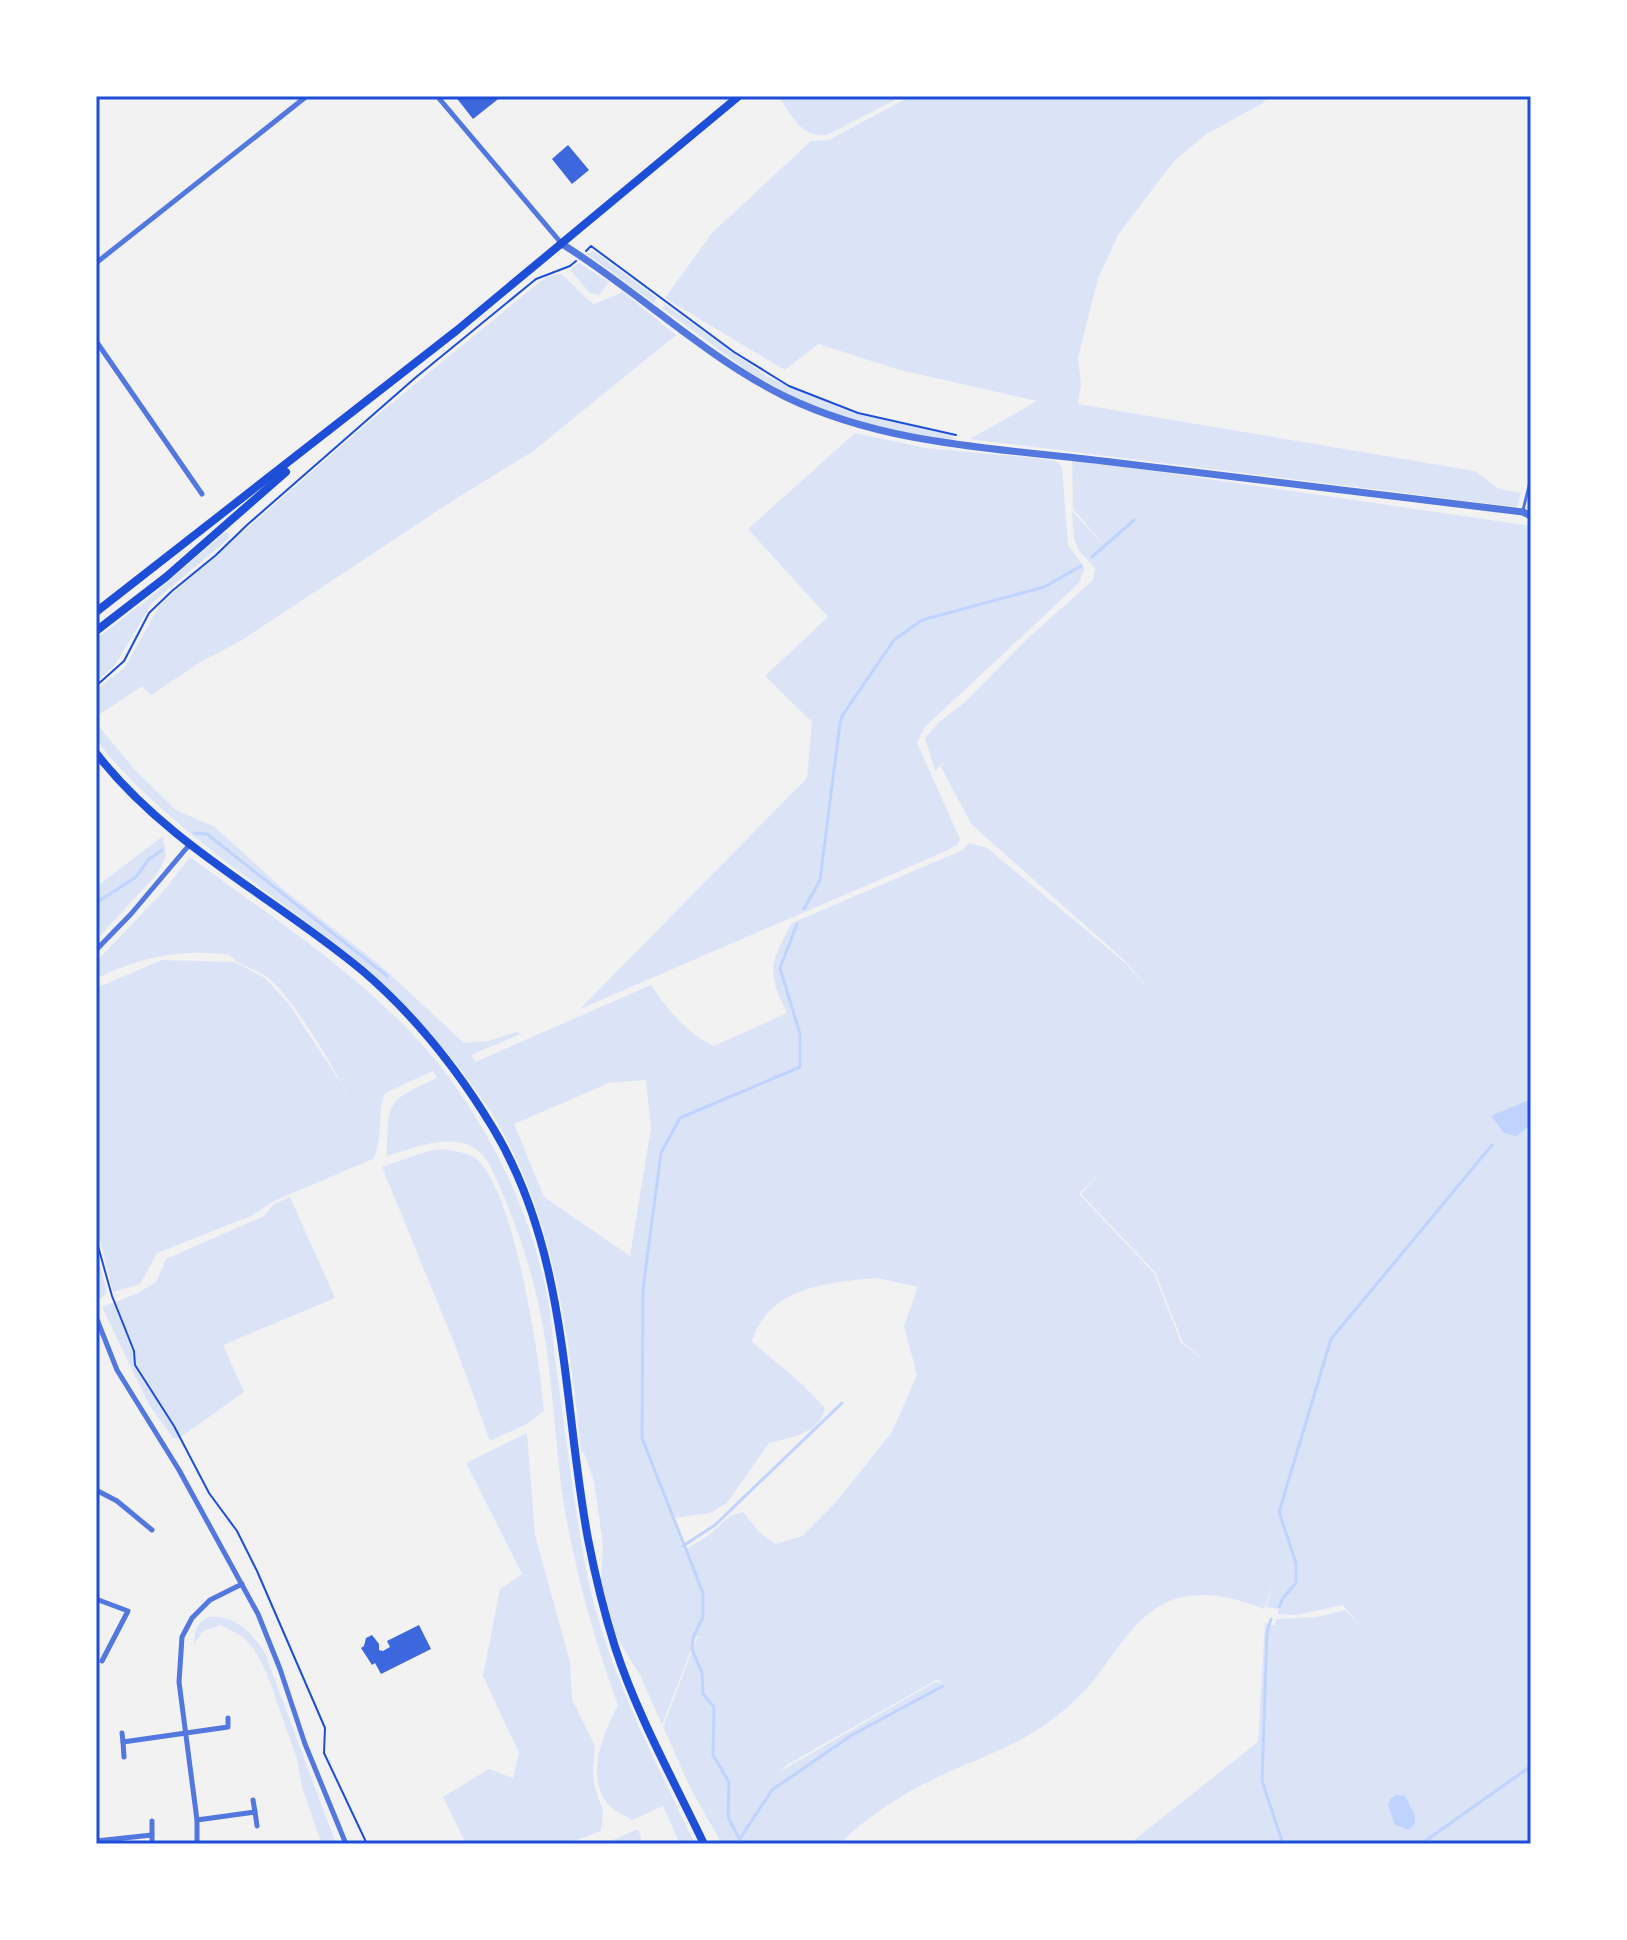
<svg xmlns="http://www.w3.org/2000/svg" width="1627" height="1940" viewBox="0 0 1627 1940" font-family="Raleway,sans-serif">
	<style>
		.green { fill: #dbe4f7; fill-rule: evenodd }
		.water { fill: #bfd3fe }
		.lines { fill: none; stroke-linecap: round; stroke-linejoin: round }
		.stream { stroke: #bfd3fe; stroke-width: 3 }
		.building { fill: #3d67dc }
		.path { stroke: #1d4ed8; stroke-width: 2 }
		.service { stroke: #5277de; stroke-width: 3 }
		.minor { stroke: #5277de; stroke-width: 5 }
		.tertiary { stroke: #5277de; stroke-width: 7 }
		.secondary { stroke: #1d4ed8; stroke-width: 8 }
		.primary { stroke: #1d4ed8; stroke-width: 8 }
		.neatline { fill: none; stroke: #1d4ed8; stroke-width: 3 }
	</style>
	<rect width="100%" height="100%" fill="#f2f2f2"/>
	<g class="green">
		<path d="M778 96H903L827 135C799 137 793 116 778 96Z"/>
		<path d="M911 96H1268L1263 103 1205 135 1173 162 1118 235 1098 279 1078 357 1081 384 1078 404 1475 471 1499 489 1521 493 1517 507 970 439 1037 401 900 370 818 344 785 370 665 298 712 233 811 141 829 140Z"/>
		<path d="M594 251 657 298 654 303 587 254Z"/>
		<path d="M579 263 609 282 599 295 590 293 570 270Z"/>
		<path d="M561 274C574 284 581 296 594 304L623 292 676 335 532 452 457 498 239 642 202 661 151 695 142 686 96 717V690L125 667 159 606 174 592 364 426 547 276Z"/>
		<path d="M665 304 768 377 852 413 952 435 955 440 926 437 845 419 792 397 748 371 662 308Z"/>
		<path d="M855 433 926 448 1045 459 1056 461 1062 467 1068 545 1085 568 1079 583 924 728 917 743 960 839 957 845 946 851 580 1009 807 778 812 722 765 676 828 617 748 529Z"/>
		<path d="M1072 459 1525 525 1531 527V1844H1287L1284 1835 1286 1844H1129L1258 1742 1265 1623 1275 1626 1276 1619 1317 1617 1345 1610 1358 1624 1343 1605 1296 1615 1277 1614 1279 1609 1266 1607 1273 1584 1264 1609C1234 1598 1206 1590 1175 1599 1139 1610 1115 1653 1094 1680 1082 1694 1069 1707 1054 1718 1020 1745 979 1758 940 1776 904 1793 867 1816 840 1844H722L692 1791 663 1727 697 1638 701 1637H696L662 1725 641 1677 616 1636 601 1580 603 1545 594 1481 584 1453 581 1452C569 1334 554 1211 489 1109 454 1057 412 1010 366 968 352 955 337 946 322 934 254 881 180 833 121 769 113 760 99 747 96 735 95 731 96 727 96 723L135 770 176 810 215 827 284 890 380 965 464 1043 488 1041 516 1032 521 1034 471 1055 475 1062 651 985C669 1011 685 1032 714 1046L787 1013C766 972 770 962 792 923L963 850 969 843 987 848 1123 961 1153 993 1123 959 971 824 941 767 946 761 935 771 925 738 939 722 965 702 1027 639 1093 580 1095 568 1079 551 1074 539 1072 511 1112 554 1073 509ZM646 1080 651 1128 630 1256 544 1197 514 1124 609 1083ZM1100 1173 1081 1194 1155 1272 1183 1343 1210 1364 1181 1343 1154 1273 1079 1194ZM877 1278 918 1287 904 1326 917 1375 892 1432 837 1501 802 1536 776 1544 760 1533 743 1512 730 1516 709 1535 683 1551 674 1518 710 1513 727 1503 769 1443C791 1437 820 1434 825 1408L802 1384 752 1342C767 1287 829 1282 877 1278ZM938 1679 944 1686 937 1681 779 1772 787 1765Z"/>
		<path d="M224 533H229V538L152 603 115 665 96 682V639L147 600Z"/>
		<path d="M163 836 166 856 158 873 96 940V887Z"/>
		<path d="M190 857C282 925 393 995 458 1090 501 1152 534 1225 548 1300 552 1321 553 1344 556 1366 566 1433 573 1502 586 1569 605 1667 653 1755 695 1844H680L663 1806 632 1820C624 1815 611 1810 606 1802 586 1772 604 1732 618 1705 593 1637 575 1570 563 1499 557 1459 555 1418 550 1378 544 1313 527 1249 501 1190 494 1175 489 1158 476 1149 450 1132 413 1148 387 1156 388 1101 386 1101 437 1078L433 1071 385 1093C376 1115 384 1139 373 1159L274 1201 251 1216 157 1253 140 1284 113 1292 96 1224V988L162 960 234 962 265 978 289 1004 344 1088 352 1107C342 1078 291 995 267 977 255 968 239 967 230 955 182 948 138 957 96 979V962L161 894Z"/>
		<path d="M444 1149C454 1151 465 1152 474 1157 514 1184 540 1362 544 1411L527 1424 490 1441 455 1345 382 1167 428 1151Z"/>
		<path d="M290 1197 335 1298 223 1345 220 1338 244 1392 178 1439 173 1438 149 1405 102 1307 138 1293 156 1282 166 1259 264 1216 274 1204Z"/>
		<path d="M96 1250 107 1292 102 1298H96Z"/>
		<path d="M527 1433 535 1535 570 1662 572 1699 595 1746 593 1768 594 1785 603 1810 601 1831 566 1844H466L443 1797 489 1769 513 1778 519 1753 483 1676 500 1589 522 1574 466 1463Z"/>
		<path d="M208 1617C236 1615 251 1632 265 1653L336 1844H323L320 1839 302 1787 297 1759 267 1674 254 1649 243 1637 221 1625 203 1631 194 1644C195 1631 196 1624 208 1617Z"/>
		<path d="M638 1829 643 1844H604Z"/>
	</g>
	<g class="water">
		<path d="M1531 1099V1125L1516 1136 1504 1133 1491 1116Z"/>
		<path d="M1396 1795 1405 1796 1415 1815V1824L1409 1830 1395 1825 1388 1805 1391 1798Z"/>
	</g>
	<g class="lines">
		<g class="stream">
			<path d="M1092 557 1134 520"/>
			<path d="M194 833 207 834 387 976"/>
			<path d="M96 903 136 877 149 859 162 850"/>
			<path d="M804 909 820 880 840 723 842 716 894 640 922 620 1044 587 1081 566"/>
			<path d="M683 1546 715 1525 842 1403"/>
			<path d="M1279 1607 1283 1598 1296 1583V1563L1279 1512 1331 1339 1492 1145"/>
			<path d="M1271 1619 1267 1632 1262 1781 1283 1844"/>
			<path d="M739 1840 772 1790 852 1735 943 1686"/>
			<path d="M742 1844 728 1817 729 1782 713 1755 714 1707 703 1694 702 1673 692 1649 693 1638 703 1617V1593L642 1438 643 1289 661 1153 680 1118 800 1067V1034L780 968 797 924"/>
			<path d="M1421 1844 1531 1766"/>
		</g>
	</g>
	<g class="building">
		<path d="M455 96H502L473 119Z"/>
		<path d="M568 145 589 170 572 184 552 159Z"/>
		<path d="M419 1625 431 1649 381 1674 375 1663 372 1665 361 1648 364 1646 366 1638 372 1635 379 1644V1650L383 1651 390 1647 387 1641Z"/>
	</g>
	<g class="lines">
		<g class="path">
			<path d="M586 251 591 246 734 352 789 386 858 413 956 435"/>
			<path d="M96 686 124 661 149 613 172 591 216 555 247 525 415 378 536 279 570 266 576 261"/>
			<path d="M96 1239 112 1296 134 1351 135 1365 174 1426 209 1493 237 1531 257 1571 325 1728 324 1753 367 1844"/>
		</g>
		<path class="service" d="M1523 510 1531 478"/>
		<g class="minor">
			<path d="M437 96 562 244"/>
			<path d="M96 263 307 96"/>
			<path d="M96 341 202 494"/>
			<path d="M96 950 131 914 190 844"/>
			<path d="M96 1317 117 1370 179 1470 258 1614 280 1669 305 1744 346 1844"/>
			<path d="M96 1490 117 1501 152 1530"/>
			<path d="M96 1599 128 1611 102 1661"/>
			<path d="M122 1733 123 1742 228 1727V1718"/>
			<path d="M123 1742 124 1757"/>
			<path d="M253 1800 255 1812"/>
			<path d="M197 1820 255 1812 257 1826"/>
			<path d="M96 1841 152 1835V1821"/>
			<path d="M152 1844V1835"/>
			<path d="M197 1844V1820L179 1682 182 1637 192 1618 210 1600 242 1584"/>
		</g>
		<path class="tertiary" d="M562 244C638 291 705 357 786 397 885 445 996 448 1103 461 1243 478 1383 495 1523 512L1531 516"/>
		<path class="secondary" d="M96 753C168 846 276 898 364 972 415 1016 458 1070 493 1128 569 1254 562 1400 588 1539 595 1575 604 1612 615 1647 637 1715 673 1779 704 1844"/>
		<g class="primary">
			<path d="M96 612 456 331 739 96"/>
			<path d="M96 631 166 577 286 472"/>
		</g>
	</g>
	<rect width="1627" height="1940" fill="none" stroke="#ffffff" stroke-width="196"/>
	<rect x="98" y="98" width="1431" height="1744" class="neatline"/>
</svg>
